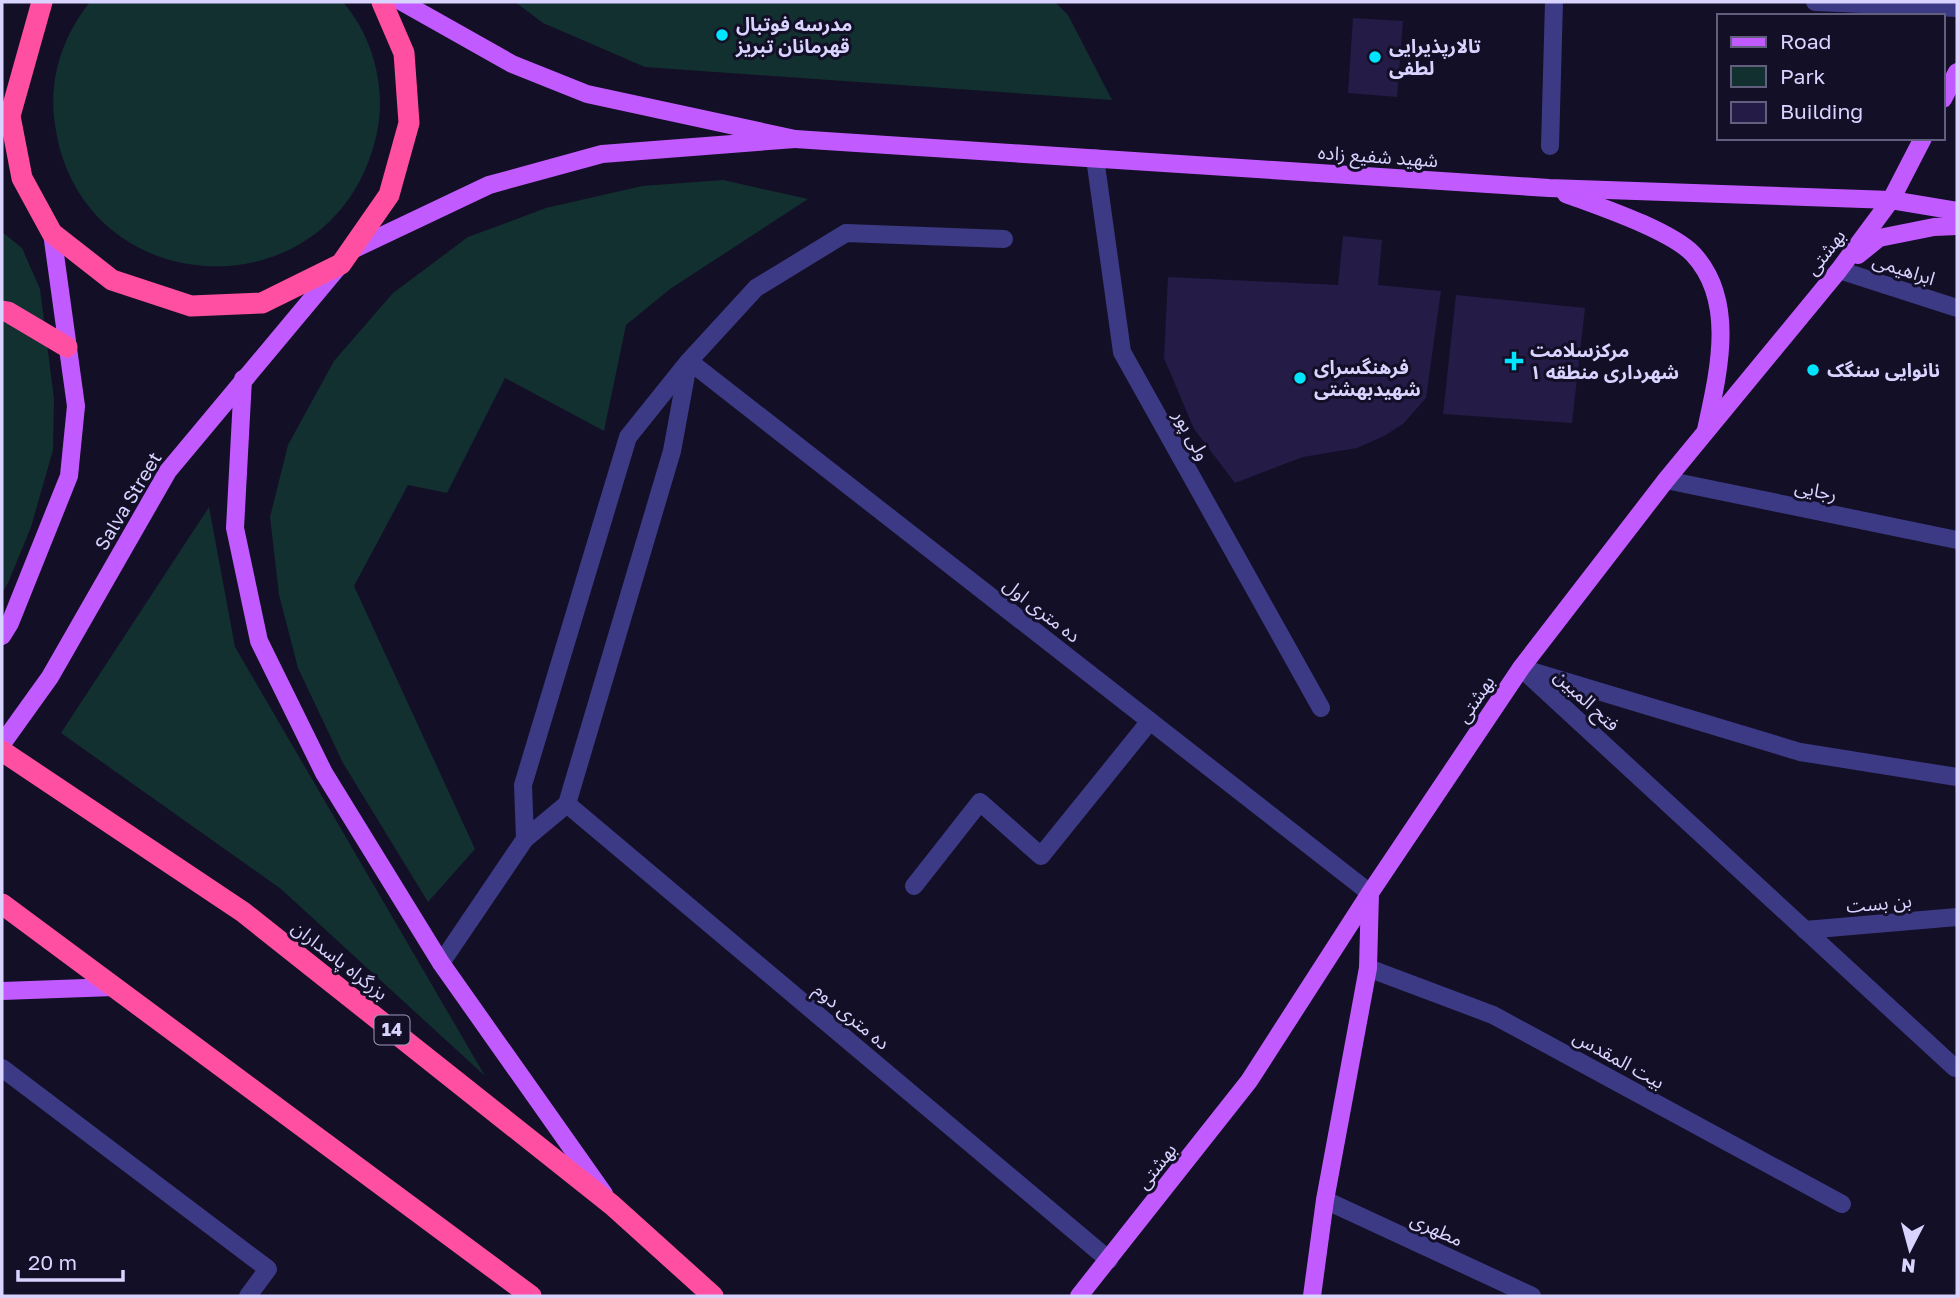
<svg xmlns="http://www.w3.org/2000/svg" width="1959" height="1298" viewBox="0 0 1959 1298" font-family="'Golos Text','Noto Sans Arabic',sans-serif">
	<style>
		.green { fill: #12302f }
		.building { fill: #241b47 }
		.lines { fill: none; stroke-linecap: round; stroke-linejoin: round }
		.minor { stroke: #3d3a85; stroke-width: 18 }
		.major { stroke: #c25bff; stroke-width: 18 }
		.highway { stroke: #ff4fa3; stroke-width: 21 }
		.poi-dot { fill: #00e5ff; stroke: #130f26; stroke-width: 2.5 }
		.labels { text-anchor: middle; stroke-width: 6; stroke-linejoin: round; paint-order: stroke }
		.shield { fill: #130f26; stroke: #9e99be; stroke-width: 2 }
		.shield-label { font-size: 18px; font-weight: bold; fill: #d9d4ff }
		.poi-label { font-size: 19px; font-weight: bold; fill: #d9d4ff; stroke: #130f26; text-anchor: start }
		.street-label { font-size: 19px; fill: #d9d4ff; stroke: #130f26 }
	</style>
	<rect width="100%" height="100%" fill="#130f26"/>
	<g class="green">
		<path d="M90 2H343C375 39 388 94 375 141 330 317 80 304 55 125 48 80 62 37 90 2Z"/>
		<path d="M515 2H1055L1068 15 1112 100 645 67 543 23Z"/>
		<path d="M723 180 808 199 670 289 626 325 604 431 505 378 447 493 408 485 354 586 475 849 428 902 343 763 298 668 279 595 270 517 288 445 334 361 393 293 468 237 546 208 642 186Z"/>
		<path d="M2 232 22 248 40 289 54 399 53 450 31 527 8 583 2 593Z"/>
		<path d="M209 507 235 647 485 1076 281 889 61 733Z"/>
	</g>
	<g class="building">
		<path d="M1353 18 1403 21 1397 97 1348 93Z"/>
		<path d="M1343 236 1382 240 1378 285 1441 291 1426 398 1403 424 1384 436 1357 448 1303 457 1235 483 1194 429 1164 358 1168 277 1338 285Z"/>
		<path d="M1456 295 1585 308 1572 423 1443 414Z"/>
	</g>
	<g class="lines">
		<g class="minor">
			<path d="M1815 2 1957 8"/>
			<path d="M1550 146 1554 2"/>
			<path d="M1095 158 1122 352 1321 708"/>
			<path d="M1839 270 1957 308"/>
			<path d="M689 361 1370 893"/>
			<path d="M1666 480 1957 540"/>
			<path d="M1521 668 1955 1068"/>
			<path d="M1528 670 1800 752 1957 777"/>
			<path d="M567 804 1109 1260"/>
			<path d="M525 839 523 785 628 437 689 361 756 288 846 233 1004 239"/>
			<path d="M914 886 980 802 1041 856 1150 721"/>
			<path d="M1805 930 1957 917"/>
			<path d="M441 963 525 839 567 804 672 451 688 364"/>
			<path d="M1368 968 1493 1015 1842 1204"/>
			<path d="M2 1068 268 1269 248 1296"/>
			<path d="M1325 1200 1532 1296"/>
		</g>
		<g class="major">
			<path d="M1943 99 1957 72"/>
			<path d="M795 139 1549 188 1891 200 1957 211"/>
			<path d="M1566 194C1598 206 1670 230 1693 254 1737 301 1718 374 1706 430"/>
			<path d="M350 251 489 185 602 154 795 139 587 94 512 64 402 2"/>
			<path d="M1858 255 1879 238 1934 227 1957 226"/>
			<path d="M243 379 235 528 259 641 324 773 441 963 604 1194"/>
			<path d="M2 636 10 623 69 476 76 406 52 233"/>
			<path d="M2 744 50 677 168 471 340 265"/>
			<path d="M2 991 114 987"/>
			<path d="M1079 1296 1249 1081 1370 893 1521 668 1666 480 1839 270 1891 200 1923 138"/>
			<path d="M1312 1296 1325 1200 1368 968 1370 893"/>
		</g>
		<g class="highway">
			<path d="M42 2 10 116 22 178 52 233 112 280 191 306 262 303 341 264 389 195 409 123 404 53 382 2"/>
			<path d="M2 311 8 312 67 347"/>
			<path d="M2 751 243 912 612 1205 713 1296"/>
			<path d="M2 904 531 1296"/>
		</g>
	</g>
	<g class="poi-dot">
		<circle cx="722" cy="35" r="7"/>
		<circle cx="1375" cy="57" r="7"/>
		<path d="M1510.5 350.5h7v7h7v7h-7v7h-7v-7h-7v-7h7z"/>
		<circle cx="1813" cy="370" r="7"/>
		<circle cx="1300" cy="378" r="7"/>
	</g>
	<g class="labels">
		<rect class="shield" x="374.5" y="1015.5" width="35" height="29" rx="5"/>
		<g class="shield-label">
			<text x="392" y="1036">14</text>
		</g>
		<g class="poi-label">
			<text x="736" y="31">مدرسه فوتبال<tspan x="736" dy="22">قهرمانان تبریز</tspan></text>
			<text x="1389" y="53">تالارپذیرایی<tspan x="1389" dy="22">لطفی</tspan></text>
			<text x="1530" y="357">مرکزسلامت<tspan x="1530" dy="22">شهرداری منطقه ۱</tspan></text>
			<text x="1314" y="374">فرهنگسرای<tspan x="1314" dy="22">شهیدبهشتی</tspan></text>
			<text x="1827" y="377">نانوایی سنگک</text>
		</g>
		<g class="street-label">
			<text transform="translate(1378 156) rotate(4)" y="7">شهید شفیع زاده</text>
			<text transform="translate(1825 252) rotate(-52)" y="7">بهشتی</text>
			<text transform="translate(1904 269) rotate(18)" y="7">ابراهیمی</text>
			<text transform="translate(1192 435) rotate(61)" y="7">ولی پور</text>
			<text transform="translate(1816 490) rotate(12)" y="7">رجایی</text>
			<text transform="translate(128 501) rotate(-59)" y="7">Salva Street</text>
			<text transform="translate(1042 610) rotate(38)" y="7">ده متری اول</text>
			<text transform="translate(1475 699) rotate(-56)" y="7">بهشتی</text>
			<text transform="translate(1587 700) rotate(43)" y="7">فتح المبین</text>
			<text transform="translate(1879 903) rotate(-5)" y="7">بن بست</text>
			<text transform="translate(340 960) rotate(38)" y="7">بزرگراه پاسداران</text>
			<text transform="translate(852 1016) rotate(40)" y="7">ده متری دوم</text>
			<text transform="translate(1619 1059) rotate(29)" y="7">بیت المقدس</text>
			<text transform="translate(1156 1166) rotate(-52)" y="7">بهشتی</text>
			<text transform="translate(1437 1229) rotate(25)" y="7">مطهری</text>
		</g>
	</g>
	<rect width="1959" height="1298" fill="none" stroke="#d9d4ff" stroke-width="7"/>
	<rect x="1717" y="14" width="228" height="126" fill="#130f26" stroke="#625e7d" stroke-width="2"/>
	<rect x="1731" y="37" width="35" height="10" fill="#c25bff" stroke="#625e7d" stroke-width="2"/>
	<text x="1780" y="49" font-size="21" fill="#d9d4ff">Road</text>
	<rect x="1731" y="66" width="35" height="21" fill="#12302f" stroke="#625e7d" stroke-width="2"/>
	<text x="1780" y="84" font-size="21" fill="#d9d4ff">Park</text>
	<rect x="1731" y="102" width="35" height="21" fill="#241b47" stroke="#625e7d" stroke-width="2"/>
	<text x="1780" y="119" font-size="21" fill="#d9d4ff">Building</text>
	<g transform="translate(1910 1249) rotate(186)" stroke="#130f26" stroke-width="5" paint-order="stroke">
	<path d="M0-5L12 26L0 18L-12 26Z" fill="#d9d4ff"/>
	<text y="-10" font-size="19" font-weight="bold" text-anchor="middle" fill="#d9d4ff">N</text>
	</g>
	<path d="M18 1270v10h105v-10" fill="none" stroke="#d9d4ff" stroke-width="3.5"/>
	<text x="28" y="1270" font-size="21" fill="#d9d4ff" stroke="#130f26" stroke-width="5" paint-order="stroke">20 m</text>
</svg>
